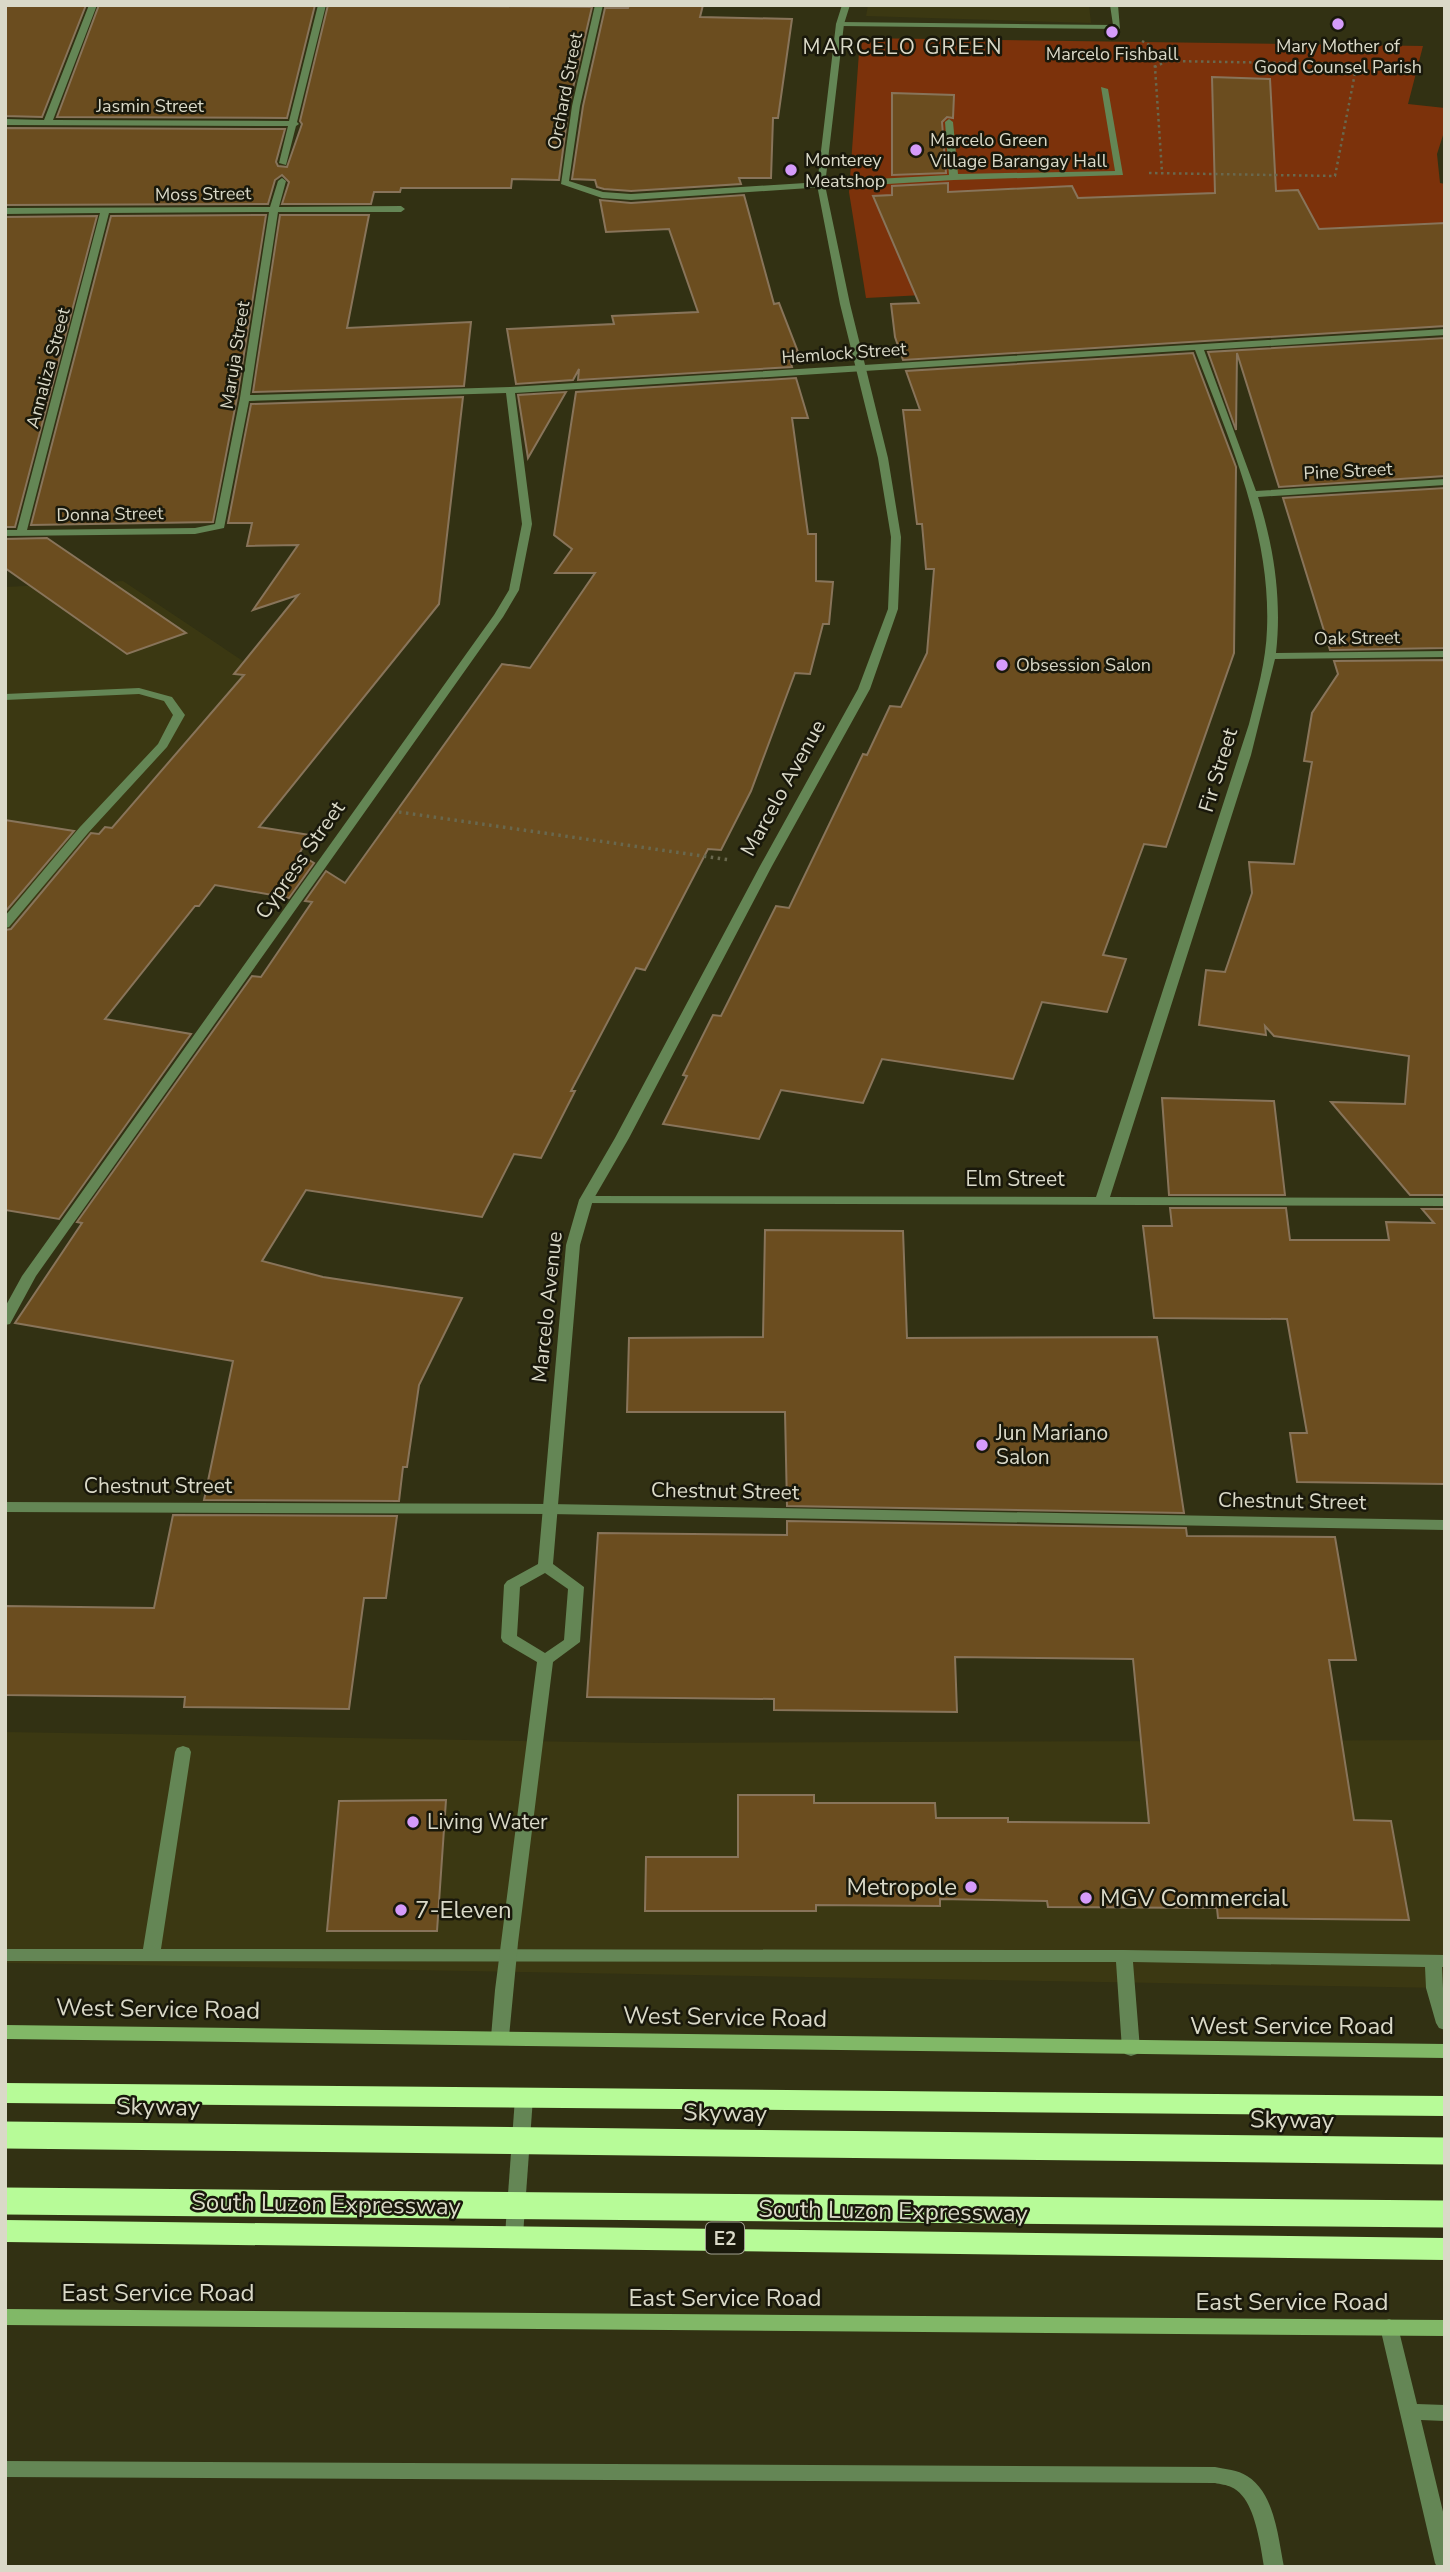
<svg xmlns="http://www.w3.org/2000/svg" width="1450" height="2572" viewBox="0 0 1450 2572" font-family="'Nunito Sans',sans-serif">
	<style>
		.built { fill: #3b3812 }
		.green { fill: #7c320b }
		.building { fill: #6b4d1f; stroke: #88745a; stroke-width: 2 }
		.lines { fill: none; stroke-linecap: round; stroke-linejoin: round }
		.path-far1 { stroke: #69684e; stroke-width: 2.5; stroke-dasharray: 2.5 3.5; stroke-linecap: butt }
		.path { stroke: #69684e; stroke-width: 3.5; stroke-dasharray: 2.5 4.5; stroke-linecap: butt }
		.service { fill: #648655; fill-rule: evenodd }
		.minor { fill: #648655; fill-rule: evenodd }
		.tertiary { fill: #648655; fill-rule: evenodd }
		.secondary { fill: #81b867; fill-rule: evenodd }
		.motorway { fill: #b7fb98; fill-rule: evenodd }
		.motorway-bridge { stroke: #b7fb98; stroke-width: 27 }
		.poi-dot { fill: #d59bfa; stroke: #19180b; stroke-width: 2.5 }
		.labels { text-anchor: middle; stroke-width: 5; stroke-linejoin: round; paint-order: stroke }
		.far-poi-label { font-size: 18px; fill: #dad9c8; stroke: #19180b; text-anchor: start }
		.far-street-label { font-size: 18px; fill: #dad9c8; stroke: #19180b }
		.shield { fill: #19180b; stroke: #a09f8f; stroke-width: 2 }
		.shield-label { font-size: 19px; font-weight: bold; fill: #dad9c8 }
		.far-quarter-label { font-size: 21px; letter-spacing: 2px; fill: #dad9c8; stroke: #19180b }
		.street-label { font-size: 21px; fill: #dad9c8; stroke: #19180b }
		.poi-label { font-size: 21px; fill: #dad9c8; stroke: #19180b; text-anchor: start }
		.near-poi-label { font-size: 24px; fill: #dad9c8; stroke: #19180b; text-anchor: start }
		.near-street-label { font-size: 24px; fill: #dad9c8; stroke: #19180b }
	</style>
	<rect width="100%" height="100%" fill="#323113"/>
	<g class="built">
		<path d="M868 5H1089L1091 23 866 16Z"/>
		<path d="M123 581 258 671 5 977V587Z"/>
		<path d="M5 1732 644 1743 1445 1740V1988L5 1963Z"/>
	</g>
	<path class="green" d="M860 38 1423 46 1408 104 1445 108V129L1437 154 1440 183 1445 184V268L866 298 849 192Z"/>
	<g class="building">
		<path d="M5 5H86L42 117 5 116Z"/>
		<path d="M99 5H315L287 118 57 117Z"/>
		<path d="M328 5 592 7 569 105 559 180 512 179 511 188H401L400 192H374L371 204H282L289 182 282 175 275 180 268 204 5 205V128L285 129 276 162 278 166 287 167 302 124 300 121Z"/>
		<path d="M629 5H703L700 17 792 19 778 118H773L771 178H739L741 184 631 191 604 189 597 187 595 180 572 179 583 106 605 8H628Z"/>
		<path d="M1212 77 1270 79 1276 191 1298 190 1319 229 1445 223V326L903 360 895 337 891 304 919 303 873 196 892 195V186L948 183V192L1072 186 1078 198 1215 193Z"/>
		<path d="M892 93 954 95 953 118 947 117 942 122 946 173 892 175Z"/>
		<path d="M744 195 774 304 779 303 798 352 788 353 792 367 578 380 579 369 573 380 516 384 507 329 614 324 612 316 698 312 669 229 606 232 600 200 631 203Z"/>
		<path d="M266 215 237 398 213 522 31 525 111 216Z"/>
		<path d="M280 215H369L347 328 471 322 464 386 253 392Z"/>
		<path d="M97 216 15 527H5V217Z"/>
		<path d="M1445 338V476L1279 487 1237 353 1236 430 1208 352Z"/>
		<path d="M1193 353 1236 467 1234 653 1166 847 1144 844 1103 955 1126 959 1107 1012 1042 1002 1013 1079 882 1059 863 1103 781 1090 759 1139 663 1124 687 1076 683 1075 713 1015 721 1016 776 906 789 908 863 754 867 755 890 706 901 707 927 653 934 569H926L922 524H917L903 410H920L906 371Z"/>
		<path d="M796 378 808 418H792L808 534H816V581L833 582 829 624H823L810 674 795 673 751 791 721 850 708 849 645 970 636 968 571 1091H575L541 1158 514 1154 482 1217 306 1190 262 1261 323 1277 462 1298 419 1385 407 1467H403L399 1501 204 1500 233 1361 15 1323 82 1223 77 1222 252 976 261 977 312 902 305 901 326 871 345 883 502 664 530 668 595 573H555L572 549 554 535 576 392Z"/>
		<path d="M566 392 528 458 518 395Z"/>
		<path d="M463 397 439 604 259 827 310 835 299 854 314 863 289 898 215 885 199 906H195L105 1019 191 1034 59 1219 5 1210V930L11 929 91 833 99 834 105 827 112 828 244 675 234 674 298 595 253 610 298 545 247 546 252 523H228L251 404Z"/>
		<path d="M1445 488V648L1330 650 1283 498Z"/>
		<path d="M47 538 186 633 127 654 5 568V539Z"/>
		<path d="M1445 660V1195H1410L1331 1102 1405 1104 1409 1056 1274 1036 1265 1026 1266 1035 1199 1025 1206 970 1225 972 1252 893 1249 862 1294 864 1312 762 1304 761 1312 713 1338 674 1334 661Z"/>
		<path d="M5 820 74 831 5 912Z"/>
		<path d="M1162 1098 1274 1101 1285 1195H1169Z"/>
		<path d="M1170 1208H1286L1290 1240H1389L1386 1222 1434 1223 1422 1209H1445V1484L1297 1482 1290 1433H1307L1287 1319 1154 1318 1143 1226H1172Z"/>
		<path d="M765 1230 903 1231 907 1338 1157 1337 1184 1513 787 1506 785 1412H627L629 1338 763 1337Z"/>
		<path d="M173 1515 397 1516 386 1598H364L349 1709 184 1707 185 1697 5 1695V1606L154 1608Z"/>
		<path d="M787 1521 1186 1528 1187 1536 1335 1537 1356 1660H1329L1354 1820 1391 1821 1409 1920 1218 1918 1217 1908 1048 1907 1047 1901 940 1899V1906L816 1905V1911H645L646 1857H738V1795H814V1803H935L936 1818H1008V1822L1149 1823 1133 1659 955 1657 957 1712 774 1710V1699L587 1697 598 1533 787 1535Z"/>
		<path d="M446 1800 437 1931H327L339 1801Z"/>
	</g>
	<g class="lines">
		<g class="path-far1">
			<path d="M1142 41 1151 46 1155 67"/>
			<path d="M1149 173 1335 176 1356 68 1351 64 1167 61 1155 67 1162 172"/>
		</g>
		<path class="path" d="M399 812 730 860"/>
		<g class="service">
			<path d="M1110 5H1118L1120 29 840 26 836 24 840 22 1113 25Z"/>
			<path d="M1101 87 1108 89 1123 175 954 180 821 188 817 185 821 182 949 175 945 122 949 119 953 122 958 174 1115 171Z"/>
			<path d="M139 688 172 697 185 715 167 747 88 833 9 927 5 928V916L80 827 158 744 173 715 164 701 139 694 5 700V694Z"/>
			<path d="M183 1746 189 1748 191 1752 161 1949 1124 1950 1445 1955V1967H1442L1445 2030 1439 2028 1436 2023 1426 1988 1425 1967 1133 1962 1140 2049 1137 2054 1131 2056 1125 2054 1122 2049 1116 1962 5 1961V1949H143L175 1752 177 1748Z"/>
			<path d="M524 2091 530 2093 533 2098 523 2235 521 2240 514 2242 507 2240 505 2235 515 2098 518 2093Z"/>
			<path d="M1389 2319 1396 2322 1398 2327 1417 2404 1445 2405V2421L1421 2420 1445 2520V2567H1437L1435 2563 1380 2327 1382 2322Z"/>
			<path d="M5 2461 1215 2467C1225 2469 1238 2470 1247 2476 1275 2493 1278 2538 1284 2567H1264C1260 2544 1255 2497 1231 2487 1227 2485 1220 2484 1215 2483L5 2477Z"/>
		</g>
		<g class="minor">
			<path d="M89 5H97L53 120 289 121 318 5H326L297 122 299 124 296 126 286 165 279 163 288 126 5 125V119L44 120Z"/>
			<path d="M595 5H603L580 106 569 181 603 192 631 194 821 182 824 183V187L631 200 602 198 561 184 572 106Z"/>
			<path d="M282 178 286 181 279 207 401 206 405 209 401 212H278L250 395 510 387 1445 329V335L1204 350 1256 491 1445 479V485L1258 497C1274 547 1282 600 1276 653L1445 651V657L1275 659 1251 755 1110 1197 1445 1198V1206L581 1203 579 1200 586 1196 1096 1197 1249 724C1257 693 1266 661 1267 629 1271 532 1229 439 1195 350L515 393 532 524 519 590 503 617 36 1276 10 1324 5 1325V1307L22 1276 494 615 509 590 522 524 506 393 249 401 224 528 195 534 5 536V530H17L100 213 5 214V208L270 207 278 181ZM269 212 240 398 215 524 195 528 27 530 109 213Z"/>
			<path d="M5 1502 549 1504 1445 1520V1530L549 1514 5 1512Z"/>
		</g>
		<path class="tertiary" d="M842 5H850L844 24 825 185 850 304 888 458 901 537 898 609 870 689 772 866 629 1138 593 1200 580 1245 553 1564 584 1587 580 1642 553 1662 518 1943 509 2037 506 2042 500 2044 494 2042 491 2037 495 1990 537 1662 503 1642 501 1638 504 1585 507 1581 538 1564 566 1245 579 1200 615 1138 760 866 858 689 888 609 891 537 878 458 840 304 817 185 836 24ZM545 1573 568 1589 564 1640 545 1653 517 1636 520 1587Z"/>
		<g class="secondary">
			<path d="M5 2025 1445 2044V2058L5 2039Z"/>
			<path d="M5 2309 1445 2320V2336L5 2325Z"/>
		</g>
		<g class="motorway">
			<path d="M5 2083 1445 2096V2116L5 2103Z"/>
			<path d="M5 2220 1445 2238V2260L5 2242Z"/>
		</g>
		<g class="motorway-bridge">
			<path d="M5 2135 1445 2151"/>
			<path d="M5 2201 1445 2214"/>
		</g>
	</g>
	<g class="poi-dot">
		<circle cx="1338" cy="24" r="7"/>
		<circle cx="1112" cy="32" r="7"/>
		<circle cx="916" cy="150" r="7"/>
		<circle cx="791" cy="170" r="7"/>
		<circle cx="1002" cy="665" r="7"/>
		<circle cx="982" cy="1445" r="7"/>
		<circle cx="413" cy="1822" r="7"/>
		<circle cx="971" cy="1887" r="7"/>
		<circle cx="1086" cy="1898" r="7"/>
		<circle cx="401" cy="1910" r="7"/>
	</g>
	<g class="labels">
		<g class="far-poi-label">
			<text x="1338" y="52" text-anchor="middle">Mary Mother of<tspan x="1338" dy="21">Good Counsel Parish</tspan></text>
			<text x="1112" y="60" text-anchor="middle">Marcelo Fishball</text>
			<text x="930" y="146">Marcelo Green<tspan x="930" dy="21">Village Barangay Hall</tspan></text>
			<text x="805" y="166">Monterey<tspan x="805" dy="21">Meatshop</tspan></text>
			<text x="1016" y="671">Obsession Salon</text>
		</g>
		<g class="far-street-label">
			<text transform="translate(565 91) rotate(-79)" y="6">Orchard Street</text>
			<text x="150" y="112">Jasmin Street</text>
			<text transform="translate(203 194) rotate(-1)" y="6">Moss Street</text>
			<text transform="translate(844 353) rotate(-4)" y="6">Hemlock Street</text>
			<text transform="translate(235 355) rotate(-81)" y="6">Maruja Street</text>
			<text transform="translate(48 368) rotate(-75)" y="6">Annaliza Street</text>
			<text transform="translate(1348 471) rotate(-3)" y="6">Pine Street</text>
			<text transform="translate(110 514) rotate(-1)" y="6">Donna Street</text>
			<text transform="translate(1357 638) rotate(-1)" y="6">Oak Street</text>
		</g>
		<rect class="shield" x="706" y="2222.5" width="38" height="31" rx="5"/>
		<g class="shield-label">
			<text x="725" y="2245">E2</text>
		</g>
		<g class="far-quarter-label">
			<text x="903" y="54">MARCELO GREEN</text>
		</g>
		<g class="street-label">
			<text transform="translate(1218 770) rotate(-73)" y="7">Fir Street</text>
			<text transform="translate(783 788) rotate(-61)" y="7">Marcelo Avenue</text>
			<text transform="translate(300 860) rotate(-55)" y="7">Cypress Street</text>
			<text x="1015" y="1186">Elm Street</text>
			<text transform="translate(547 1307) rotate(-84)" y="7">Marcelo Avenue</text>
			<text x="158" y="1493">Chestnut Street</text>
			<text transform="translate(725 1491) rotate(1)" y="7">Chestnut Street</text>
			<text transform="translate(1292 1501) rotate(1)" y="7">Chestnut Street</text>
		</g>
		<g class="poi-label">
			<text x="996" y="1440">Jun Mariano<tspan x="996" dy="24">Salon</tspan></text>
			<text x="427" y="1829">Living Water</text>
		</g>
		<g class="near-poi-label">
			<text x="957" y="1895" text-anchor="end">Metropole</text>
			<text x="1100" y="1906">MGV Commercial</text>
			<text x="415" y="1918">7-Eleven</text>
		</g>
		<g class="near-street-label">
			<text transform="translate(158 2009) rotate(1)" y="8">West Service Road</text>
			<text transform="translate(725 2017) rotate(1)" y="8">West Service Road</text>
			<text x="1292" y="2034">West Service Road</text>
			<text transform="translate(158 2107) rotate(1)" y="8">Skyway</text>
			<text transform="translate(725 2113) rotate(1)" y="8">Skyway</text>
			<text transform="translate(1292 2120) rotate(1)" y="8">Skyway</text>
			<text transform="translate(326 2204) rotate(1)" y="8">South Luzon Expressway</text>
			<text transform="translate(893 2211) rotate(1)" y="8">South Luzon Expressway</text>
			<text x="158" y="2301">East Service Road</text>
			<text x="725" y="2306">East Service Road</text>
			<text x="1292" y="2310">East Service Road</text>
		</g>
	</g>
	<rect width="1450" height="2572" fill="none" stroke="#dad9c8" stroke-width="14"/>
</svg>
